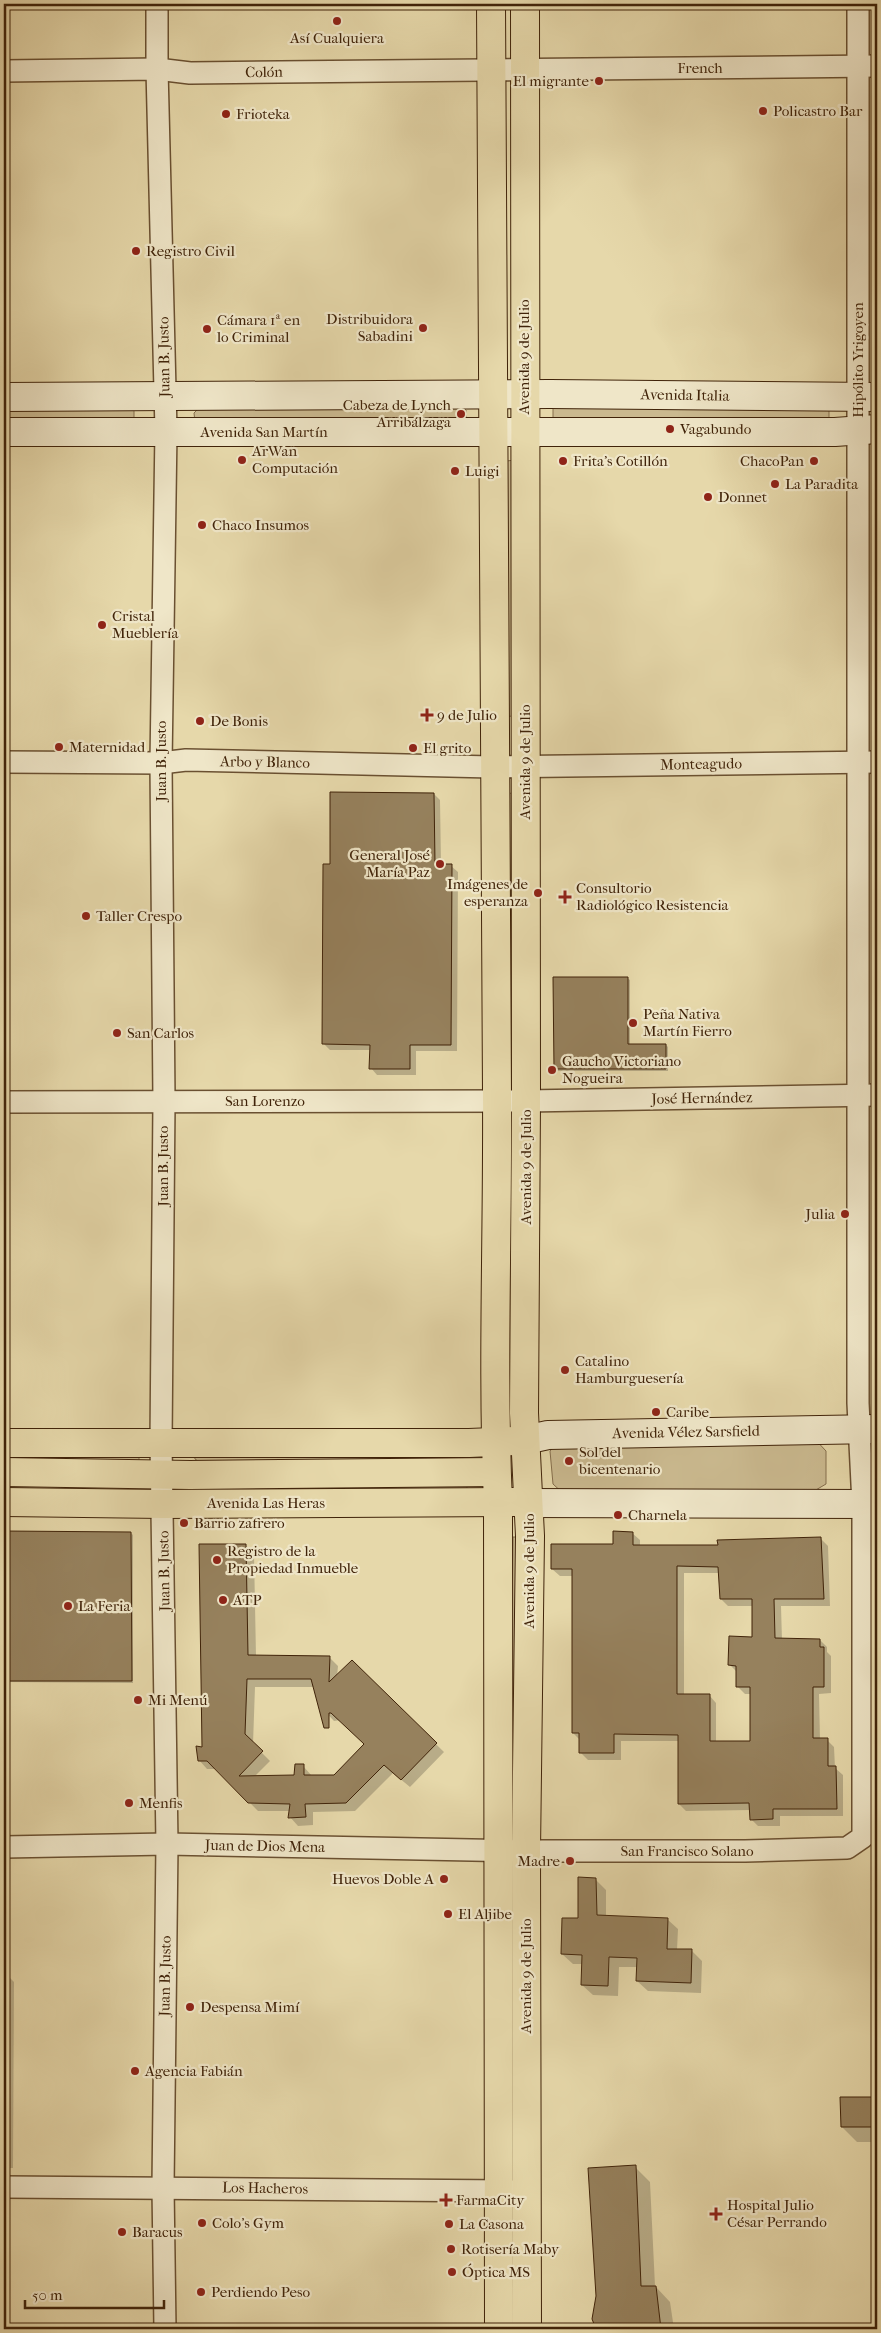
<svg xmlns="http://www.w3.org/2000/svg" width="881" height="2333" viewBox="0 0 881 2333" font-family="'IM FELL French Canon',serif">
	<style>
		.green { fill: #cab98f; stroke: #856e4c }
		.shadow { fill: #0003; fill-rule: evenodd }
		.building { fill: #96815d; stroke: #402309; fill-rule: evenodd }
		.lines { fill: none; stroke-linecap: round; stroke-linejoin: round }
		.street-casing { stroke: #6a5031; stroke-width: 24 }
		.secondary-casing { stroke: #402309; stroke-width: 30 }
		.primary-casing { stroke: #402309; stroke-width: 30 }
		.street { stroke: #efe6c8; stroke-width: 21 }
		.secondary { stroke: #efe6c8; stroke-width: 28 }
		.primary { stroke: #e6d8aa; stroke-width: 28 }
		.poi-dot { fill: #8f2418; stroke: #efe6c8; stroke-width: 2 }
		.labels { text-anchor: middle; stroke-width: 4.5; stroke-linejoin: round; paint-order: stroke }
		.poi-label { font-size: 15px; fill: #402309; stroke: #efe6c8; text-anchor: start }
		.street-label { font-size: 15px; fill: #402309; stroke: #efe6c8 }
	</style>
	<rect width="100%" height="100%" fill="#e6d8aa"/>
	<filter id="stains"><feTurbulence type="fractalNoise" baseFrequency=".004" numOctaves="4"/><feColorMatrix values="0 0 0 0 .2 0 0 0 0 .09 0 0 0 0 .02 0 0 0 .5 -.17"/></filter>
	<radialGradient id="worn" r=".72"><stop offset=".6" stop-color="#630" stop-opacity="0"/><stop offset="1" stop-color="#630" stop-opacity=".3"/></radialGradient>
	<g class="green">
		<path d="M460 405 466 410V419L195 422 194 413 200 407Z"/>
		<path d="M129 406 134 411V420L4 426V407Z"/>
		<path d="M553 406 829 408V418L557 423 553 417Z"/>
		<path d="M514 460 512 716 504 717 507 461Z"/>
		<path d="M508 793 518 794 515 1059 505 1061Z"/>
		<path d="M812 1436 826 1451V1484L809 1494 566 1496 553 1484 550 1451 562 1439Z"/>
		<path d="M4 1451 139 1452V1467L4 1465Z"/>
		<path d="M459 1451 456 1461H198L195 1459 194 1453Z"/>
		<path d="M467 1485V1492L194 1493V1486Z"/>
		<path d="M513 1537H520L517 1807H510Z"/>
	</g>
	<g class="shadow">
		<path d="M434 794 440 800 441 865 451 866 458 872 457 1051H416V1075H377L371 1068V1050H330L324 1044 332 865Z"/>
		<path d="M627 978 630 980V1045H666L668 1047V1071H557L555 1069Z"/>
		<path d="M4 1532 131 1533 133 1535V1683L4 1682Z"/>
		<path d="M632 1533 640 1540V1546L719 1547 820 1538 828 1546 830 1606H781L782 1640H820L827 1647V1652L831 1656V1693L819 1694 820 1740H827L834 1747 835 1768 843 1775V1816H780V1826H758L751 1819V1810L686 1811 679 1804V1741H621V1760H588L580 1752V1740L573 1733V1576H560L552 1569 614 1546ZM684 1573H720L721 1599 728 1606H753L754 1638 730 1665 737 1672V1686L745 1694H751L752 1742H716V1703L709 1695H684Z"/>
		<path d="M245 1545 254 1554 256 1656 329 1657 338 1666 337 1677 352 1662 444 1752 410 1787 393 1773 355 1811 313 1812V1825L298 1826 290 1817 291 1811H258L217 1769H207L199 1760 203 1748ZM255 1687H327L320 1706 334 1721 341 1720 365 1744 334 1776H312L303 1766 295 1777H254L270 1761 253 1744Z"/>
		<path d="M595 1879 606 1890V1916L667 1919 678 1929 677 1950 692 1951 702 1961 701 1993 648 1991 637 1981 638 1967H619L618 1996 593 1995 582 1985 583 1964H573L562 1954 579 1919Z"/>
		<path d="M4 1972 14 1982 13 2168H4Z"/>
		<path d="M872 2098 877 2103V2142H857L842 2127Z"/>
		<path d="M635 2167 650 2182 655 2286 670 2302 674 2329H677H597L593 2319Z"/>
		<path d="M875 2201H877V2250L876 2249Z"/>
	</g>
	<g class="building">
		<path d="M330 792 434 793 435 864H452L451 1045H410V1069H369L370 1045 322 1044 323 864H330Z"/>
		<path d="M553 977H628V1044H666V1069H554Z"/>
		<path d="M4 1531 131 1532 132 1681H4Z"/>
		<path d="M613 1531 633 1532V1545H718L717 1540 821 1537 824 1599H774L775 1638 820 1639V1647H824V1687H813V1738H828V1766H836L837 1809H773V1819L750 1820 749 1803 678 1804V1735L614 1734V1753H579V1733H572V1569H551V1544H613ZM677 1566 718 1567 720 1599H752V1637L729 1636 728 1665 736 1666V1687H750V1741H710V1694H677Z"/>
		<path d="M199 1544H246L248 1655 330 1656 329 1682 352 1660 437 1743 401 1780 384 1765 346 1803 305 1804 306 1817 288 1818 290 1804 248 1803 207 1761H198L196 1746 202 1747ZM247 1679H311L324 1728H329V1713H331L364 1744 334 1775H304V1764H295L294 1775 239 1776 263 1751 245 1734Z"/>
		<path d="M578 1877 596 1878 597 1915 668 1918 667 1949H692L691 1983 636 1981 637 1958 609 1957 608 1986 581 1985 582 1955 561 1954 562 1918H578Z"/>
		<path d="M840 2097H872L873 2127H841Z"/>
		<path d="M636 2165 641 2286H656L661 2329H596L592 2319 596 2296 588 2168Z"/>
	</g>
	<g class="lines">
		<g class="street-casing">
			<g id="street">
				<path d="M157 4V69L166 431 161 763 164 1101 161 1443 167 1844 163 2187 165 2329"/>
				<path d="M4 71 157 69 190 73 877 66"/>
				<path d="M4 762 161 763 186 760 492 767 877 762"/>
				<path d="M4 1102 526 1101 877 1095"/>
				<path d="M4 1847 167 1844 526 1851H745L847 1848 863 1837V1504L858 1403V4"/>
				<path d="M4 2187 514 2191"/>
			</g>
		</g>
		<g class="secondary-casing">
			<g id="secondary">
				<path d="M4 397 550 394 877 397"/>
				<path d="M4 432H835L877 429"/>
				<path d="M525 1440 548 1435 877 1429"/>
				<path d="M529 1503 877 1504"/>
			</g>
		</g>
		<g class="primary-casing">
			<g id="primary">
				<path d="M491 4C492 368 492 732 497 1095 498 1231 492 1367 498 1502L499 2329"/>
				<path d="M525 4 526 1101 524 1413 530 1536 526 1851 527 2329"/>
				<path d="M4 1443H469L515 1441"/>
				<path d="M4 1472 190 1475 496 1472"/>
				<path d="M4 1502 163 1504 515 1502"/>
			</g>
		</g>
		<use href="#street" class="street"/>
		<use href="#secondary" class="secondary"/>
		<use href="#primary" class="primary"/>
	</g>
	<g class="poi-dot">
		<circle cx="337" cy="21" r="5"/>
		<circle cx="599" cy="81" r="5"/>
		<circle cx="763" cy="111" r="5"/>
		<circle cx="226" cy="114" r="5"/>
		<circle cx="136" cy="251" r="5"/>
		<circle cx="423" cy="328" r="5"/>
		<circle cx="207" cy="329" r="5"/>
		<circle cx="461" cy="414" r="5"/>
		<circle cx="670" cy="429" r="5"/>
		<circle cx="242" cy="460" r="5"/>
		<circle cx="563" cy="461" r="5"/>
		<circle cx="814" cy="461" r="5"/>
		<circle cx="455" cy="471" r="5"/>
		<circle cx="775" cy="484" r="5"/>
		<circle cx="708" cy="497" r="5"/>
		<circle cx="202" cy="525" r="5"/>
		<circle cx="102" cy="625" r="5"/>
		<path d="M424.5 707.5h5v5h5v5h-5v5h-5v-5h-5v-5h5z"/>
		<circle cx="200" cy="721" r="5"/>
		<circle cx="59" cy="747" r="5"/>
		<circle cx="413" cy="748" r="5"/>
		<circle cx="440" cy="864" r="5"/>
		<circle cx="538" cy="893" r="5"/>
		<path d="M562.5 889.5h5v5h5v5h-5v5h-5v-5h-5v-5h5z"/>
		<circle cx="86" cy="916" r="5"/>
		<circle cx="633" cy="1023" r="5"/>
		<circle cx="117" cy="1033" r="5"/>
		<circle cx="552" cy="1070" r="5"/>
		<circle cx="845" cy="1214" r="5"/>
		<circle cx="565" cy="1370" r="5"/>
		<circle cx="656" cy="1412" r="5"/>
		<circle cx="569" cy="1461" r="5"/>
		<circle cx="618" cy="1515" r="5"/>
		<circle cx="184" cy="1523" r="5"/>
		<circle cx="217" cy="1560" r="5"/>
		<circle cx="223" cy="1600" r="5"/>
		<circle cx="68" cy="1606" r="5"/>
		<circle cx="138" cy="1700" r="5"/>
		<circle cx="129" cy="1803" r="5"/>
		<circle cx="570" cy="1861" r="5"/>
		<circle cx="444" cy="1879" r="5"/>
		<circle cx="448" cy="1914" r="5"/>
		<circle cx="190" cy="2007" r="5"/>
		<circle cx="135" cy="2071" r="5"/>
		<path d="M443.5 2192.5h5v5h5v5h-5v5h-5v-5h-5v-5h5z"/>
		<path d="M713.5 2206.5h5v5h5v5h-5v5h-5v-5h-5v-5h5z"/>
		<circle cx="202" cy="2223" r="5"/>
		<circle cx="449" cy="2224" r="5"/>
		<circle cx="122" cy="2232" r="5"/>
		<circle cx="451" cy="2249" r="5"/>
		<circle cx="452" cy="2272" r="5"/>
		<circle cx="201" cy="2292" r="5"/>
	</g>
	<g class="labels">
		<g class="poi-label">
			<text x="337" y="43" text-anchor="middle">Así Cualquiera</text>
			<text x="589" y="86" text-anchor="end">El migrante</text>
			<text x="773" y="116">Policastro Bar</text>
			<text x="236" y="119">Frioteka</text>
			<text x="146" y="256">Registro Civil</text>
			<text x="413" y="324" text-anchor="end">Distribuidora<tspan x="413" dy="17">Sabadini</tspan></text>
			<text x="217" y="325">Cámara 1ª en<tspan x="217" dy="17">lo Criminal</tspan></text>
			<text x="451" y="410" text-anchor="end">Cabeza de Lynch<tspan x="451" dy="17">Arribálzaga</tspan></text>
			<text x="680" y="434">Vagabundo</text>
			<text x="252" y="456">ArWan<tspan x="252" dy="17">Computación</tspan></text>
			<text x="573" y="466">Frita's Cotillón</text>
			<text x="804" y="466" text-anchor="end">ChacoPan</text>
			<text x="465" y="476">Luigi</text>
			<text x="785" y="489">La Paradita</text>
			<text x="718" y="502">Donnet</text>
			<text x="212" y="530">Chaco Insumos</text>
			<text x="112" y="621">Cristal<tspan x="112" dy="17">Mueblería</tspan></text>
			<text x="437" y="720">9 de Julio</text>
			<text x="210" y="726">De Bonis</text>
			<text x="69" y="752">Maternidad</text>
			<text x="423" y="753">El grito</text>
			<text x="430" y="860" text-anchor="end">General José<tspan x="430" dy="17">María Paz</tspan></text>
			<text x="528" y="889" text-anchor="end">Imágenes de<tspan x="528" dy="17">esperanza</tspan></text>
			<text x="576" y="893">Consultorio<tspan x="576" dy="17">Radiológico Resistencia</tspan></text>
			<text x="96" y="921">Taller Crespo</text>
			<text x="643" y="1019">Peña Nativa<tspan x="643" dy="17">Martín Fierro</tspan></text>
			<text x="127" y="1038">San Carlos</text>
			<text x="562" y="1066">Gaucho Victoriano<tspan x="562" dy="17">Nogueira</tspan></text>
			<text x="835" y="1219" text-anchor="end">Julia</text>
			<text x="575" y="1366">Catalino<tspan x="575" dy="17">Hamburguesería</tspan></text>
			<text x="666" y="1417">Caribe</text>
			<text x="579" y="1457">Sol del<tspan x="579" dy="17">bicentenario</tspan></text>
			<text x="628" y="1520">Charnela</text>
			<text x="194" y="1528">Barrio zafrero</text>
			<text x="227" y="1556">Registro de la<tspan x="227" dy="17">Propiedad Inmueble</tspan></text>
			<text x="233" y="1605">ATP</text>
			<text x="78" y="1611">La Feria</text>
			<text x="148" y="1705">Mi Menú</text>
			<text x="139" y="1808">Menfis</text>
			<text x="560" y="1866" text-anchor="end">Madre</text>
			<text x="434" y="1884" text-anchor="end">Huevos Doble A</text>
			<text x="458" y="1919">El Aljibe</text>
			<text x="200" y="2012">Despensa Mimí</text>
			<text x="145" y="2076">Agencia Fabián</text>
			<text x="456" y="2205">FarmaCity</text>
			<text x="727" y="2210">Hospital Julio<tspan x="727" dy="17">César Perrando</tspan></text>
			<text x="212" y="2228">Colo's Gym</text>
			<text x="459" y="2229">La Casona</text>
			<text x="132" y="2237">Baracus</text>
			<text x="461" y="2254">Rotisería Maby</text>
			<text x="462" y="2277">Óptica MS</text>
			<text x="211" y="2297">Perdiendo Peso</text>
		</g>
		<g class="street-label">
			<text x="700" y="73">French</text>
			<text transform="translate(264 72) rotate(-1)" y="5">Colón</text>
			<text transform="translate(164 357) rotate(-91)" y="5">Juan B. Justo</text>
			<text transform="translate(524 357) rotate(-90)" y="5">Avenida 9 de Julio</text>
			<text transform="translate(858 360) rotate(-90)" y="5">Hipólito Yrigoyen</text>
			<text transform="translate(685 395) rotate(1)" y="5">Avenida Italia</text>
			<text x="264" y="437">Avenida San Martín</text>
			<text transform="translate(161 761) rotate(-90)" y="5">Juan B. Justo</text>
			<text transform="translate(265 762) rotate(1)" y="5">Arbo y Blanco</text>
			<text transform="translate(525 762) rotate(-90)" y="5">Avenida 9 de Julio</text>
			<text transform="translate(701 764) rotate(-1)" y="5">Monteagudo</text>
			<text transform="translate(702 1098) rotate(-1)" y="5">José Hernández</text>
			<text x="265" y="1106">San Lorenzo</text>
			<text transform="translate(163 1166) rotate(-90)" y="5">Juan B. Justo</text>
			<text transform="translate(526 1167) rotate(-90)" y="5">Avenida 9 de Julio</text>
			<text transform="translate(686 1432) rotate(-1)" y="5">Avenida Vélez Sarsfield</text>
			<text x="266" y="1508">Avenida Las Heras</text>
			<text transform="translate(164 1571) rotate(-91)" y="5">Juan B. Justo</text>
			<text transform="translate(529 1571) rotate(-90)" y="5">Avenida 9 de Julio</text>
			<text transform="translate(265 1846) rotate(1)" y="5">Juan de Dios Mena</text>
			<text x="687" y="1856">San Francisco Solano</text>
			<text transform="translate(165 1976) rotate(-89)" y="5">Juan B. Justo</text>
			<text transform="translate(526 1976) rotate(-90)" y="5">Avenida 9 de Julio</text>
			<text transform="translate(265 2188) rotate(1)" y="5">Los Hacheros</text>
		</g>
	</g>
	<rect width="881" height="2333" fill="none" stroke="#e6d8aa" stroke-width="20"/>
	<rect x="5" y="5" width="871" height="2323" fill="none" stroke="#402309" stroke-width="2.5"/>
	<rect x="10" y="10" width="861" height="2313" fill="none" stroke="#402309"/>
	<path d="M25 2300v8h139v-8" fill="none" stroke="#402309" stroke-width="2.5"/>
	<text x="32" y="2300" font-size="15" fill="#402309" stroke="#efe6c8" stroke-width="4" paint-order="stroke">50 m</text>
	<rect width="100%" height="100%" filter="url(#stains)"/>
	<rect width="100%" height="100%" fill="url(#worn)"/>
</svg>
